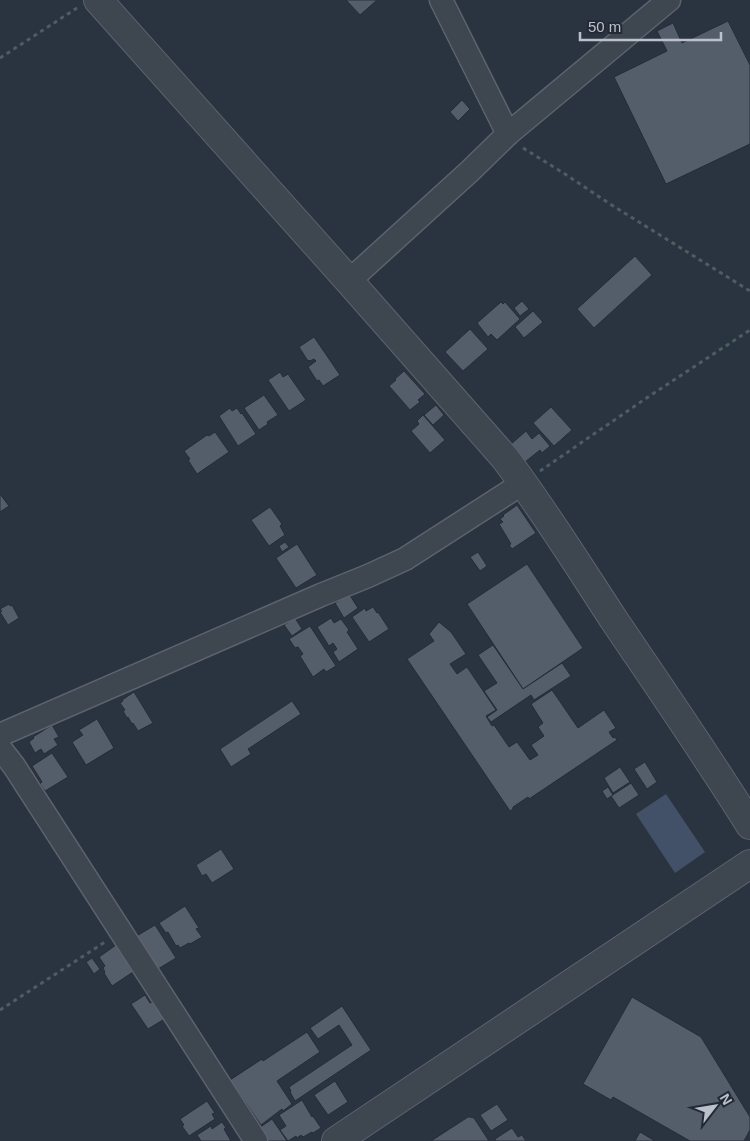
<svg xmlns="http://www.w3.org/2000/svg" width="750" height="1141" viewBox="0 0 750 1141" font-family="Arial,sans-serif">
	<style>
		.water { fill: #425167 }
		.building { fill: #545e6b; stroke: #252c38 }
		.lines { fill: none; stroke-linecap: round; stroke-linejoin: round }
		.minor-casing { stroke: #5c636e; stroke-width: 25 }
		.tertiary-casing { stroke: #5c636e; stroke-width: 30 }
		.path { stroke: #4c5e60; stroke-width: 3; stroke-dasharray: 4 4; stroke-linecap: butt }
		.minor { stroke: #3e4650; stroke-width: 22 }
		.tertiary { stroke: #3e4650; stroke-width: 28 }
	</style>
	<rect width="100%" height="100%" fill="#2a3340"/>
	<path class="water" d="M666 794 705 852 675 873 636 814Z"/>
	<g class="building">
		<path d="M346 0H377L360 15Z"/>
		<path d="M728 21 750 65V144L666 184 614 77 667 51 657 31 673 23 682 43Z"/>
		<path d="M462 100 470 109 458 121 450 112Z"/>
		<path d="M635 256 652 275 594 328 577 309Z"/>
		<path d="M522 301 529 309 520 316 514 308Z"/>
		<path d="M501 302 503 304 505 302 520 319 497 340 491 334 488 337 477 323Z"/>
		<path d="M533 311 543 322 524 338 515 327Z"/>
		<path d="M470 329 488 349 463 371 445 352Z"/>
		<path d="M314 337 340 375 323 386 319 380 317 381 308 367 316 361 314 359 310 361 309 360 308 361 299 347Z"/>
		<path d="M404 371 425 394 418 400 420 402 410 410 389 386 396 380 395 379Z"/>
		<path d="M280 372 283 377 288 374 306 400 289 411 268 380Z"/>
		<path d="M264 395 278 415 267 422 268 424 259 430 244 408Z"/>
		<path d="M436 405 444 415 433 425 424 415Z"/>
		<path d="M551 407 572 430 554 446 533 423Z"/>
		<path d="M230 408 232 411 237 408 241 414 242 413 256 434 238 446 219 416Z"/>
		<path d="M423 415 445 440 430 453 411 431 419 424 417 421Z"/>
		<path d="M526 431 532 439 539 433 550 446 542 453 540 450 525 462 510 445Z"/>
		<path d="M215 432 229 452 197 474 188 460 190 459 184 451 207 435 209 436Z"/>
		<path d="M0 494 9 506 0 512Z"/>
		<path d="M517 505 536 533 512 549 509 545 511 544 499 524 503 522 500 519 504 516 503 515Z"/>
		<path d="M270 507 282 524 280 526 285 535 269 546 251 520Z"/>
		<path d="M285 542 289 547 282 552 279 546Z"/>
		<path d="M297 544 317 575 296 588 276 558Z"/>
		<path d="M478 552 487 566 480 571 470 557Z"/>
		<path d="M527 564 583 648 523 689 467 604Z"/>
		<path d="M349 594 358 608 344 618 335 603Z"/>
		<path d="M9 604 10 606 12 605 19 618 8 625 0 612 2 611 0 609Z"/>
		<path d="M373 607 377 613 378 612 389 629 369 642 352 617 365 608 366 611Z"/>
		<path d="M295 618 302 629 292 636 284 625Z"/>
		<path d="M331 618 334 623 341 619 349 630 347 632 358 649 339 662 333 652 337 649 333 643 329 646 317 627Z"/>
		<path d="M439 622 451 632 466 654 450 664 457 674 467 667 496 710 486 716 492 726 494 725 509 747 517 742 530 760 538 755 531 745 544 736 538 727 543 723 531 704 552 690 578 728 604 710 616 728 609 732 613 738 615 737 617 740 529 799 528 797 513 807V809L510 811 407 659 434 641 429 634Z"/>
		<path d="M310 626 336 666 326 672 324 669 313 677 300 656 303 654 298 647 295 648 289 639Z"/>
		<path d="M493 645 523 689 562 663 571 676 534 700 531 695 491 722 487 717 497 710 484 691 497 683 478 655Z"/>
		<path d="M134 692 153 723 138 731 133 723 132 724 128 717 127 718 123 711 125 710 120 703 123 701 122 700Z"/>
		<path d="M292 701 301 714 248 749 251 754 231 767 220 749Z"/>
		<path d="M97 719 114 748 86 765 72 742 83 735 79 730Z"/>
		<path d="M52 725 59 737 54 739 58 745 44 754 41 749 35 753 29 742 34 738 33 737Z"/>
		<path d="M52 753 68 777 45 791 40 784 42 782 32 766Z"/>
		<path d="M645 762 657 782 647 789 634 769Z"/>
		<path d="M620 767 630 782 613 793 604 778Z"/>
		<path d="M631 783 639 795 619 808 611 796Z"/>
		<path d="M608 787 613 795 607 799 602 791Z"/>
		<path d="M221 849 234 869 212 883 206 874 202 876 196 865Z"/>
		<path d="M185 906 199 928 196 929 202 937 190 944 189 943 180 948 178 945 176 946 168 932 166 933 159 923Z"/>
		<path d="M155 925 176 958 158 969 135 937Z"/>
		<path d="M116 945 133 972 112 986 104 973 105 972 103 968 105 966 99 957Z"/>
		<path d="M92 958 100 969 94 974 86 962Z"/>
		<path d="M145 995 150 1003 155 1000 166 1018 148 1029 131 1004Z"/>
		<path d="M632 997 701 1037 750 1117V1130L744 1141H690L613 1097 611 1100 583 1084Z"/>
		<path d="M342 1006 371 1050 295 1101 290 1092 291 1091 289 1087 352 1045 339 1025 318 1039 310 1028Z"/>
		<path d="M307 1032 320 1052 277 1081 292 1104 283 1111 282 1109 261 1125 230 1080 262 1059 263 1061Z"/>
		<path d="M335 1081 348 1102 328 1115 314 1095Z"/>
		<path d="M302 1100 312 1117 313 1116 321 1128 313 1133 312 1132 303 1137 301 1135 297 1138 296 1136 288 1141 280 1130 286 1126 279 1115Z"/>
		<path d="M207 1101 215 1113 212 1114 215 1119 189 1136 182 1126 184 1125 180 1119Z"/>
		<path d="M497 1104 508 1120 491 1131 480 1115Z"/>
		<path d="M468 1117H470L474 1118 489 1141H431Z"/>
		<path d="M272 1119 287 1141H267L259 1128Z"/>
		<path d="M222 1122 226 1128 224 1129 231 1141H201L197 1135 211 1126 212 1129Z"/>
		<path d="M512 1128 518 1137 522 1135 526 1141H496L495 1139Z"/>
		<path d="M640 1132 655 1141H635Z"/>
	</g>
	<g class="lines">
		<g class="minor-casing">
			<g id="minor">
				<path d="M441 0 508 134"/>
				<path d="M349 281 470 171 508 134 669 0"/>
				<path d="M0 735 321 595 368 576 405 559 523 483"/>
				<path d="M0 748 14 766 256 1141"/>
			</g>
		</g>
		<g class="tertiary-casing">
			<g id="tertiary">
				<path d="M98 0 349 281 504 457C544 510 578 565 614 620 660 688 707 756 750 825"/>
				<path d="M336 1141 750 864"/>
			</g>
		</g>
		<g class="path">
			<path d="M0 58 77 8"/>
			<path d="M523 148 565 174 610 204 750 291"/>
			<path d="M540 471 645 399 750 330"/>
			<path d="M0 1010 105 942"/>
		</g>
		<use href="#minor" class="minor"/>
		<use href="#tertiary" class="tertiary"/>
	</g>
	<g transform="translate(715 1106) rotate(59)" stroke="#232a36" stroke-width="4" paint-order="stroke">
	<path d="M0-4L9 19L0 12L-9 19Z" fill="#bbc1ca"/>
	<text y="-8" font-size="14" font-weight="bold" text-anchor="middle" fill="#bbc1ca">N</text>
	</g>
	<path d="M580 32v8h141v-8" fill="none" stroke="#bbc1ca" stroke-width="2.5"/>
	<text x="588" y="32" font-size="15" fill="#bbc1ca" stroke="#232a36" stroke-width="4" paint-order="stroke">50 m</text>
</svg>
